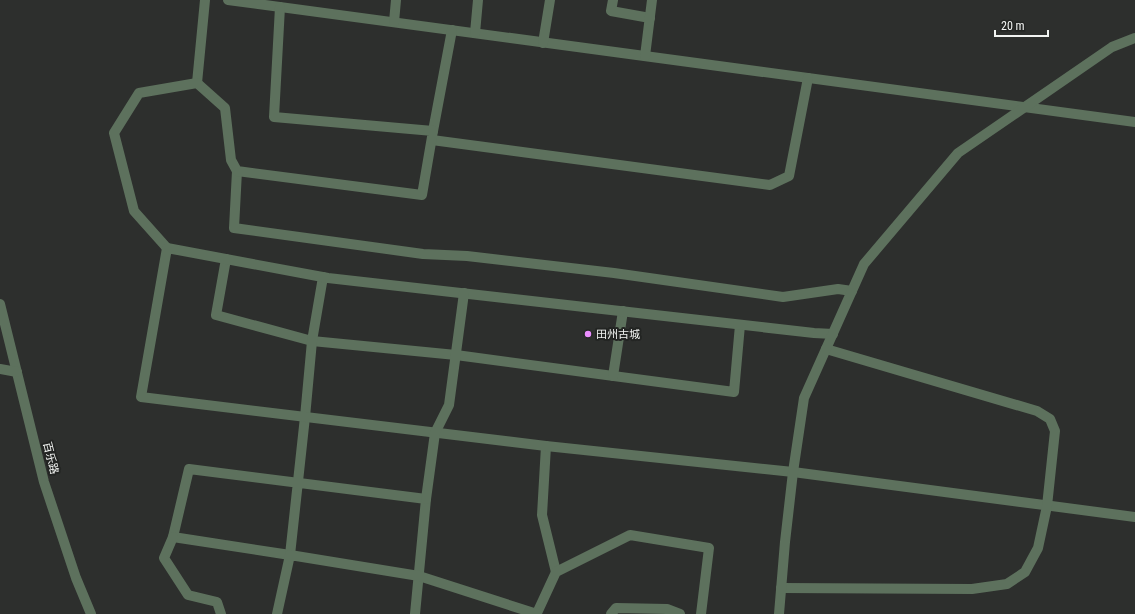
<svg xmlns="http://www.w3.org/2000/svg" width="1135" height="614" viewBox="0 0 1135 614" font-family="'Roboto Condensed','Noto Sans SC',sans-serif">
	<style>
		.lines { fill: none; stroke-linecap: round; stroke-linejoin: round }
		.pedestrian { stroke: #5d715d; stroke-width: 10 }
		.minor { stroke: #5d715d; stroke-width: 10 }
		.tertiary { stroke: #5d715d; stroke-width: 10 }
		.poi-dot { fill: #ea8dfd; stroke: #232523; stroke-width: 1.5 }
		.labels { text-anchor: middle; stroke-width: 4; stroke-linejoin: round; paint-order: stroke }
		.poi-label { font-size: 11px; fill: #f2f4f2; stroke: #232523; text-anchor: start }
		.street-label { font-size: 11px; fill: #f2f4f2; stroke: #232523 }
	</style>
	<rect width="100%" height="100%" fill="#2d2f2d"/>
	<g class="lines">
		<g class="pedestrian">
			<path d="M793 472 1135 517"/>
			<path d="M781 588 972 589 1007 584 1025 572 1038 548 1047 506 1055 431 1050 419 1037 411 826 349"/>
		</g>
		<g class="minor">
			<path d="M228 0 1135 122"/>
			<path d="M613 0 611 11 650 18"/>
			<path d="M394 22 396 0"/>
			<path d="M475 33 478 0"/>
			<path d="M543 43 550 0"/>
			<path d="M645 56 652 0"/>
			<path d="M197 83 205 0"/>
			<path d="M433 131 452 30"/>
			<path d="M432 140 770 185 789 176 808 78"/>
			<path d="M237 171 234 228 423 254 467 256 614 273 783 297 838 289 852 291"/>
			<path d="M167 248 134 211 114 133 139 93 197 83 225 108 231 160 237 171 422 195 433 131 274 117 280 7"/>
			<path d="M226 259 216 315 312 341 456 355 734 392 740 325"/>
			<path d="M323 277 312 341 305 417 290 555 173 537 189 469 426 499 415 614"/>
			<path d="M613 376 623 311"/>
			<path d="M546 446 542 515 556 572"/>
			<path d="M793 472 546 446 141 397 167 248 328 278 814 333 833 334"/>
			<path d="M426 499 435 433 449 405 464 293"/>
			<path d="M173 537 164 558 188 595 217 602 221 614"/>
			<path d="M537 613 556 572 630 535 709 548 701 614"/>
			<path d="M277 614 290 555 419 576 537 614"/>
			<path d="M611 614 616 608 667 609 680 614"/>
		</g>
		<g class="tertiary">
			<path d="M0 304 44 482 76 578 91 614"/>
			<path d="M0 369 17 372"/>
			<path d="M779 614 785 542 793 472 804 398 864 264 958 153 1112 47 1135 38"/>
		</g>
	</g>
	<circle class="poi-dot" cx="588" cy="334" r="4"/>
	<g class="labels">
		<g class="poi-label">
			<text x="596" y="338">田州古城</text>
		</g>
		<g class="street-label">
			<text transform="translate(51 458) rotate(76)" y="4">百乐路</text>
		</g>
	</g>
	<path d="M995 30v6h53v-6" fill="none" stroke="#f2f4f2" stroke-width="2"/>
	<text x="1001" y="30" font-size="12" fill="#f2f4f2" stroke="#232523" stroke-width="3" paint-order="stroke">20 m</text>
</svg>
